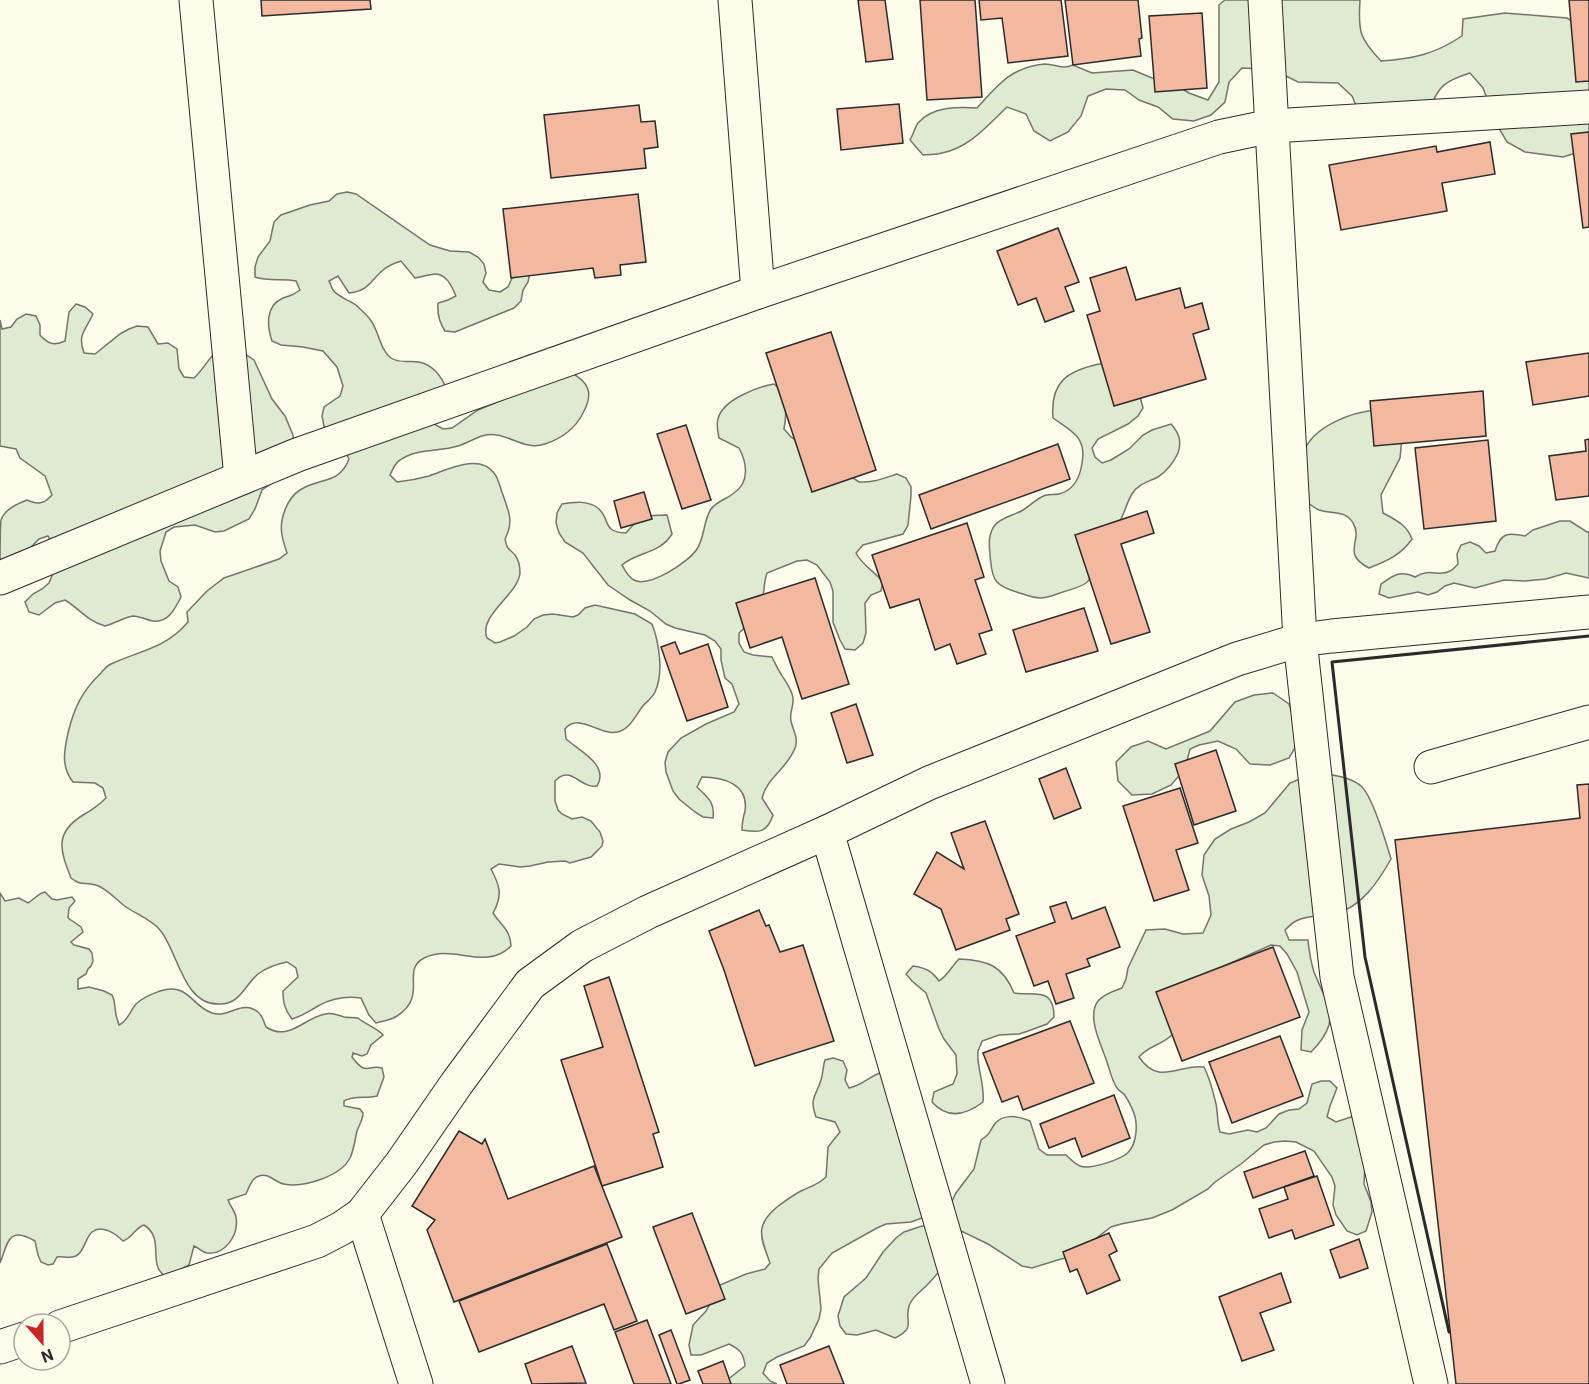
<svg xmlns="http://www.w3.org/2000/svg" width="1589" height="1384" viewBox="0 0 1589 1384" font-family="Roboto,sans-serif">
	<style>
		.green { fill: #deebd1; stroke: #74746e; stroke-width: 1.5 }
		.building { fill: #f2b8a0; stroke: #2b2b2b; stroke-width: 1.5 }
		.lines { fill: none; stroke-linecap: round; stroke-linejoin: round }
		.minor-casing { stroke: #2b2b2b; stroke-width: 35 }
		.minor { stroke: #fdfbea; stroke-width: 33 }
		.wall { stroke: #2b2b2b; stroke-width: 3 }
	</style>
	<rect width="100%" height="100%" fill="#fdfbea"/>
	<g class="green">
		<path d="M1225 0H1360C1358 31 1359 38 1381 61 1413 59 1435 54 1462 36L1463 19 1505 13 1567 18 1586 30 1589 34V141L1582 151 1563 157 1525 152 1507 142 1497 125 1483 88 1470 73C1445 81 1439 85 1429 110L1360 115 1352 96 1338 83 1298 82 1280 73 1262 69 1242 68 1229 82 1225 102 1211 115 1194 121 1173 119 1158 107 1139 100 1125 90 1106 89 1088 96 1081 116 1068 132 1050 141 1034 131 1026 114 1007 107C987 126 970 147 942 153 936 155 929 154 923 155L910 140C913 135 915 127 918 123 932 106 958 107 977 108 998 85 1011 67 1045 64 1055 64 1062 70 1073 65L1092 73 1133 70 1152 78 1171 82 1189 93 1208 100 1219 82V5Z"/>
		<path d="M347 192 356 194 430 245 450 251 469 252 478 257 484 264 486 273 483 282 489 290 500 292 508 287 512 278 530 272 528 282 523 290 521 301 514 308 455 332 445 331C439 322 437 314 438 303L448 300 456 296C452 287 447 274 435 274 432 274 420 277 415 278L401 261C394 263 388 266 383 270 369 282 370 290 349 293L338 276 329 281C331 284 331 287 333 290 338 297 349 300 356 305 360 309 365 313 369 318 379 329 379 349 391 358 400 364 409 360 419 362 433 365 442 377 447 390L434 424 443 429 452 428 478 410 570 372C589 382 594 393 583 413 575 429 563 438 545 444 527 450 514 438 497 435 482 432 471 442 458 446 439 452 417 448 400 460 395 463 393 469 390 475L397 482C407 481 418 479 429 476 447 470 479 453 494 473 499 479 500 488 503 495 509 512 514 522 505 539 506 542 506 546 508 548 510 551 513 552 515 555 518 559 520 567 520 573 518 595 478 615 487 638L495 643 500 642 514 636 527 627 534 619 543 615 553 614 573 617 578 615 585 608 595 605 635 614 652 624C659 642 664 673 655 692 651 700 644 703 640 710 634 719 628 730 617 732 600 736 579 712 565 729L566 739C578 750 610 765 597 786 580 789 571 764 555 781V801L558 810 562 814 572 819 582 817 591 821 600 832 603 841 602 846 591 857 570 863 565 861 548 862 530 866 520 867 499 864 491 869C500 886 503 895 493 913 502 927 510 929 511 946 485 972 453 943 424 958 400 971 429 995 397 1016 391 1020 383 1021 376 1023L369 1015 361 998C345 996 332 998 318 1006 309 1011 303 1016 292 1019 285 1010 283 1003 283 991L298 977 296 968 287 962C277 964 266 968 258 974 244 986 240 1004 220 1004 183 1006 178 951 160 930 152 920 136 914 126 907 116 900 108 889 96 885 85 881 82 887 71 878 60 850 54 833 83 815 92 810 99 805 106 798L103 788 95 783 73 782C61 767 64 751 68 733 74 708 82 691 101 673 104 669 107 666 111 664 141 650 165 649 188 622L187 612 207 591 224 578 279 559 287 553C285 547 283 541 282 535 279 520 287 498 300 490 320 477 339 485 349 459L344 449 332 433 324 426 322 416 324 407 340 396 343 386 337 367 323 351 303 347 281 345 272 341C267 326 265 306 283 298 292 295 292 296 300 290L296 281C282 278 270 282 255 277V267L258 257 270 241 274 222 281 215 310 205 329 201 337 194Z"/>
		<path d="M76 304 85 307 93 314C86 330 77 334 84 353L95 354 120 334 129 329 137 326 148 327 158 344 168 343 177 349 179 369 184 377 194 378C202 371 207 361 214 354H245L254 360 272 399 285 416 293 435 294 444 278 479 262 490 255 509 249 519 224 531 215 532 195 525 174 527 166 532 160 551 161 561 169 581 178 587 181 597C175 609 168 623 153 621 146 620 140 616 133 616 125 617 114 624 105 626 86 620 81 610 65 600L55 603 39 615 29 612 25 602 33 594 42 589 49 583 53 573V544L48 536 39 539 32 546V556L0 582C0 571 0 527 1 520 5 509 17 504 27 500 38 505 44 504 52 495L45 476 20 458 16 449 0 446V320L2 329 11 327 17 319 26 314 36 316 40 325V335C48 344 54 346 65 341L69 312Z"/>
		<path d="M1099 364H1109L1138 389 1143 408 1138 416 1128 424 1098 439 1092 448 1095 457 1102 463 1111 460 1129 449 1143 435 1152 430 1171 424C1179 433 1182 441 1178 453 1174 462 1166 472 1158 477 1148 482 1138 484 1132 494 1127 502 1125 511 1121 519 1116 532 1095 576 1086 583 1079 588 1068 590 1060 593 1047 598 1039 600 1026 595 1017 592 1003 589 997 582 991 576 991 563 990 555 989 545 988 534 995 525 1002 517 1015 515 1023 510 1031 505 1037 498 1046 495 1050 494 1055 495 1059 494 1074 490 1080 478 1082 463 1087 437 1071 431 1053 418 1050 382 1067 371 1099 364Z"/>
		<path d="M774 384C787 394 787 413 784 429L791 437 859 482C873 483 884 478 897 474L906 478 911 487V496L908 525 903 534 863 545 856 553C862 565 874 571 883 582L881 591 871 595 865 603 866 633 863 643 855 650 845 649 840 640 833 622V591L830 582 817 565 807 560 797 561 767 573C763 584 765 591 762 602 759 613 748 625 739 633V643L744 652 753 655 772 657C775 663 777 668 781 674 785 681 792 689 793 698 794 706 789 713 791 721 793 731 799 739 795 748 787 769 768 776 762 798L773 815C767 833 759 833 742 830 742 823 743 818 745 811 749 784 723 777 702 777L697 787C708 798 715 802 713 818L703 817 695 812 679 799 673 791 666 772 665 762 668 752 681 738 706 724 734 712 739 704 732 684 725 678 721 660V649L715 641 705 635 675 628 666 624 650 611 630 600 608 585 583 553 565 542 559 533 556 523 557 513 562 504C574 502 589 500 599 509 611 521 602 532 626 533 642 514 642 516 667 515L672 534C660 554 638 551 622 565 625 570 628 577 634 580 649 588 689 562 697 549 705 537 703 521 711 509 717 501 727 499 734 493 750 482 747 463 739 448L719 438C718 432 716 425 718 419 722 400 757 387 774 384Z"/>
		<path d="M1376 410 1402 437 1400 458 1381 495 1383 513C1396 520 1407 525 1412 539 1401 555 1387 561 1369 568 1340 553 1364 541 1353 523 1346 510 1331 514 1319 510 1313 507 1308 503 1303 499 1303 488 1301 461 1304 451 1314 426 1352 412 1376 410Z"/>
		<path d="M1560 521H1570L1587 532H1589V578L1566 573 1546 579 1525 581 1504 580 1475 588 1454 583 1445 586 1437 592 1428 595 1418 592 1389 598 1379 594 1381 584C1394 575 1400 570 1415 577 1431 567 1438 578 1450 571 1453 570 1455 567 1458 564L1457 554 1461 545 1470 542 1479 546 1486 553 1495 551C1501 533 1507 532 1525 536L1533 530Z"/>
		<path d="M1273 693 1289 704 1295 722 1299 741 1289 758 1270 765 1250 764 1236 749 1218 741 1199 745 1190 749 1185 769 1171 785 1152 794 1132 795 1118 781 1116 762 1131 747 1148 741 1166 749 1210 731 1235 702 1254 695Z"/>
		<path d="M1326 774C1338 776 1353 778 1362 787 1373 798 1386 842 1391 859 1378 882 1361 908 1334 914 1322 916 1307 915 1296 921 1292 923 1288 927 1285 930L1289 940H1308C1309 951 1311 962 1314 972 1320 988 1333 1008 1329 1025 1326 1035 1318 1045 1311 1052L1301 1050 1302 1030 1309 1012 1297 972 1287 954 1280 946 1271 945 1215 970 1173 1034C1161 1046 1149 1045 1139 1057 1159 1087 1180 1063 1204 1067 1210 1079 1213 1091 1216 1104 1218 1113 1217 1123 1220 1132L1229 1134 1248 1130 1257 1132 1266 1128 1279 1114 1289 1110 1299 1109 1307 1103 1312 1084 1321 1081H1330L1337 1088 1330 1106 1327 1117 1336 1122 1354 1116 1365 1164 1364 1184 1371 1202 1372 1212 1366 1231 1357 1235 1347 1231 1336 1215 1333 1205 1335 1186 1332 1177 1314 1151 1296 1142 1285 1141 1274 1142 1264 1145 1241 1164 1215 1182 1208 1189 1172 1210 1152 1218 1121 1224 1111 1227 1072 1257 1061 1259 1032 1268 1022 1266 988 1244 959 1230 951 1203 956 1193 974 1169 981 1140C990 1134 988 1134 994 1125 1002 1113 1018 1116 1030 1121L1039 1149 1047 1155H1066C1070 1159 1075 1164 1080 1166 1090 1170 1125 1159 1130 1150 1135 1144 1137 1131 1136 1123 1136 1115 1129 1101 1124 1094 1121 1092 1119 1091 1117 1088 1112 1081 1110 1071 1107 1062 1102 1046 1086 1017 1098 1001 1104 994 1114 991 1122 988L1126 979 1128 968 1146 930 1165 929 1183 934 1203 933 1211 915 1209 896 1202 875 1204 855 1215 839 1231 829 1249 822 1265 813 1290 783 1307 776Z"/>
		<path d="M45 892 52 899 57 900 72 897 75 901 69 908 68 918 81 927 83 932 71 942 74 945 89 949 92 953 93 961 91 966 88 969 86 974 78 979V989L89 987 104 991 112 995 114 1000 116 1015 119 1025C128 1021 130 1011 136 1004 143 997 152 994 160 991 189 982 191 1006 212 1013 227 1018 239 1003 253 1009 261 1012 263 1019 266 1027 289 1042 304 1018 325 1014 332 1012 337 1015 344 1017 348 1018 353 1017 358 1018 365 1024 379 1029 383 1035L371 1045 367 1054 362 1056 353 1053 352 1057C367 1077 367 1064 382 1068L384 1077 377 1096C365 1099 355 1095 344 1101V1106L360 1109 363 1113C363 1120 359 1125 357 1131 355 1140 354 1149 350 1158 341 1176 304 1188 284 1184 276 1183 268 1172 259 1176 252 1178 249 1187 246 1194L228 1200C230 1206 235 1211 236 1217 239 1234 226 1255 207 1253 202 1252 199 1248 194 1246L189 1265 166 1277C146 1264 166 1239 144 1225 135 1228 132 1238 123 1241 116 1234 102 1224 92 1232 85 1238 85 1251 76 1256 69 1259 63 1256 57 1257L53 1264 48 1265 41 1262 38 1255 35 1241C7 1225 8 1244 0 1263V893L5 901 19 898 28 903C35 899 37 894 45 892Z"/>
		<path d="M959 959C988 960 1003 966 1014 993 1036 996 1054 987 1054 1017L1047 1024 1028 1031 1019 1034 999 1035 982 1041C981 1045 979 1048 978 1051 976 1066 985 1084 983 1102 966 1115 948 1120 932 1102L934 1092 953 1084 957 1074 956 1055 944 1039 939 1029 926 993 912 981 906 974 913 966C926 968 932 971 939 981 948 975 951 967 959 959Z"/>
		<path d="M833 1058 843 1061 847 1070 845 1080 849 1088C861 1086 870 1076 882 1072L930 1215 911 1222 886 1224 877 1228 832 1253 819 1269 818 1279 821 1309 819 1319 810 1338 804 1346 777 1357 767 1363 763 1373 770 1381 777 1384H722L745 1366C744 1354 740 1349 729 1344L701 1355H691L689 1345 693 1325 706 1311 720 1285 746 1274 765 1269 770 1263C761 1238 754 1226 777 1207 785 1201 793 1195 801 1191 811 1186 818 1185 826 1177L828 1147 840 1132 835 1122 816 1117C809 1097 816 1097 821 1080 823 1074 823 1066 825 1060Z"/>
		<path d="M922 1226H932L947 1262C941 1269 935 1277 928 1284 922 1291 912 1296 909 1306 904 1322 917 1327 895 1338L876 1330 857 1335 846 1334 840 1326 838 1316 844 1297 866 1278 883 1252 896 1238 904 1232Z"/>
	</g>
	<g class="building">
		<path d="M261 0H370L371 9 262 16Z"/>
		<path d="M858 0H885L893 59 866 62Z"/>
		<path d="M920 0H975L982 97 927 100Z"/>
		<path d="M979 0H1061L1068 56 1008 63 1002 18 981 20Z"/>
		<path d="M1065 0H1138L1142 38 1139 39 1141 56 1073 65Z"/>
		<path d="M1569 0H1589V81L1576 82Z"/>
		<path d="M1202 13 1207 88 1155 92 1149 16Z"/>
		<path d="M899 104 903 143 841 150 837 109Z"/>
		<path d="M639 105 641 122 655 121 658 147 644 149 646 168 551 178 544 115Z"/>
		<path d="M1589 132V227L1583 228 1571 134Z"/>
		<path d="M1490 142 1495 174 1442 183 1447 211 1341 230 1329 165 1436 146 1437 152Z"/>
		<path d="M638 194 646 262 620 265 621 275 595 278 593 268 511 278 503 209Z"/>
		<path d="M1058 228 1079 282 1065 287 1074 311 1045 322 1036 298 1018 305 997 251Z"/>
		<path d="M1126 267 1136 300 1180 288 1185 308 1202 303 1209 329 1193 334 1206 379 1114 406 1087 315 1100 311 1090 278Z"/>
		<path d="M831 332 876 470 812 492 766 353Z"/>
		<path d="M1589 353V396L1533 405 1526 362Z"/>
		<path d="M1483 391 1486 436 1374 446 1370 401Z"/>
		<path d="M686 425 711 500 682 509 657 434Z"/>
		<path d="M1589 439V496L1556 500 1549 456 1586 451 1585 440Z"/>
		<path d="M1488 440 1496 521 1424 529 1415 448Z"/>
		<path d="M1058 444 1070 479 931 529 919 495Z"/>
		<path d="M644 492 652 519 621 528 614 501Z"/>
		<path d="M1147 511 1154 533 1121 544 1150 632 1111 644 1075 535Z"/>
		<path d="M967 523 984 577 975 580 992 630 979 634 986 654 957 664 950 644 935 650 919 599 890 608 872 555Z"/>
		<path d="M815 578 849 684 802 699 782 637 750 648 736 603Z"/>
		<path d="M1084 608 1098 651 1026 672 1013 630Z"/>
		<path d="M675 642 680 654 708 644 728 707 687 721 661 647Z"/>
		<path d="M856 704 873 755 847 763 831 713Z"/>
		<path d="M1216 750 1236 811 1194 825 1175 764Z"/>
		<path d="M1066 768 1081 808 1054 819 1039 779Z"/>
		<path d="M1589 784V1384H1456L1395 840 1580 818 1577 785Z"/>
		<path d="M1180 788 1198 843 1176 850 1189 890 1154 901 1123 806Z"/>
		<path d="M985 821 1019 914 1006 919 1010 930 956 950 941 909 914 894 937 852 964 869 951 833Z"/>
		<path d="M1066 902 1072 919 1105 907 1120 947 1087 959 1090 966 1066 974 1074 998 1056 1004 1048 981 1034 986 1016 936 1055 922 1050 907Z"/>
		<path d="M759 910 766 926 769 925 780 952 803 945 834 1041 755 1066 724 970 709 931Z"/>
		<path d="M1273 947 1300 1017 1182 1061 1156 992Z"/>
		<path d="M609 977 659 1132 653 1134 663 1167 602 1186 561 1060 603 1047 584 986Z"/>
		<path d="M1070 1021 1094 1083 1023 1110 1018 1096 1002 1102 983 1053Z"/>
		<path d="M1280 1036 1303 1096 1232 1123 1209 1062Z"/>
		<path d="M1114 1095 1130 1138 1082 1157 1075 1138 1049 1148 1040 1124Z"/>
		<path d="M459 1131 482 1144 485 1139 508 1199 594 1166 622 1237 454 1302 427 1230 435 1220 412 1206Z"/>
		<path d="M1305 1151 1314 1176 1253 1198 1244 1172Z"/>
		<path d="M1317 1176 1334 1225 1295 1239 1292 1230 1269 1238 1259 1209 1288 1199 1284 1187Z"/>
		<path d="M692 1213 725 1299 686 1314 653 1227Z"/>
		<path d="M1109 1233 1117 1251 1109 1255 1120 1280 1087 1294 1077 1269 1070 1272 1063 1252Z"/>
		<path d="M1359 1239 1368 1268 1340 1278 1330 1250Z"/>
		<path d="M607 1244 637 1321 614 1330 604 1304 479 1352 459 1301Z"/>
		<path d="M1281 1273 1291 1302 1260 1313 1274 1350 1242 1361 1219 1297Z"/>
		<path d="M647 1320 671 1384H634L615 1332Z"/>
		<path d="M671 1330 690 1380 679 1384H677L659 1335Z"/>
		<path d="M572 1346 586 1383 532 1384 525 1364Z"/>
		<path d="M829 1346 844 1384H787L780 1365Z"/>
		<path d="M723 1361 731 1384H703L698 1371Z"/>
	</g>
	<g class="lines">
		<g class="minor-casing">
			<g id="minor">
				<path d="M196 0 241 478"/>
				<path d="M735 0 758 292"/>
				<path d="M1265 0 1300 640 1337 977 1431 1384"/>
				<path d="M0 578 297 455 758 292 1219 137 1272 126 1589 107"/>
				<path d="M1431 767 1589 722"/>
				<path d="M827 832 988 1384"/>
				<path d="M362 1214 416 1384"/>
				<path d="M60 1327 317 1241 342 1228 362 1214 401 1164 457 1083 530 984 582 946 648 912 827 832 929 783 1237 659 1300 640 1332 636 1589 612"/>
				<path d="M0 1347 24 1339"/>
			</g>
		</g>
		<use href="#minor" class="minor"/>
		<path class="wall" d="M1449 1332 1365 957 1332 662 1589 636"/>
	</g>
	<g transform="translate(42 1342) rotate(159)"><circle r="28" fill="#fdfbea" stroke="#a9a89e" stroke-width="1.5"/>
	<path d="M0-4.5L10 22L0 15L-10 22Z" fill="#c62828"/>
	<text y="-9" font-size="16" font-weight="bold" text-anchor="middle" fill="#2b2b2b">N</text>
	</g>
</svg>
